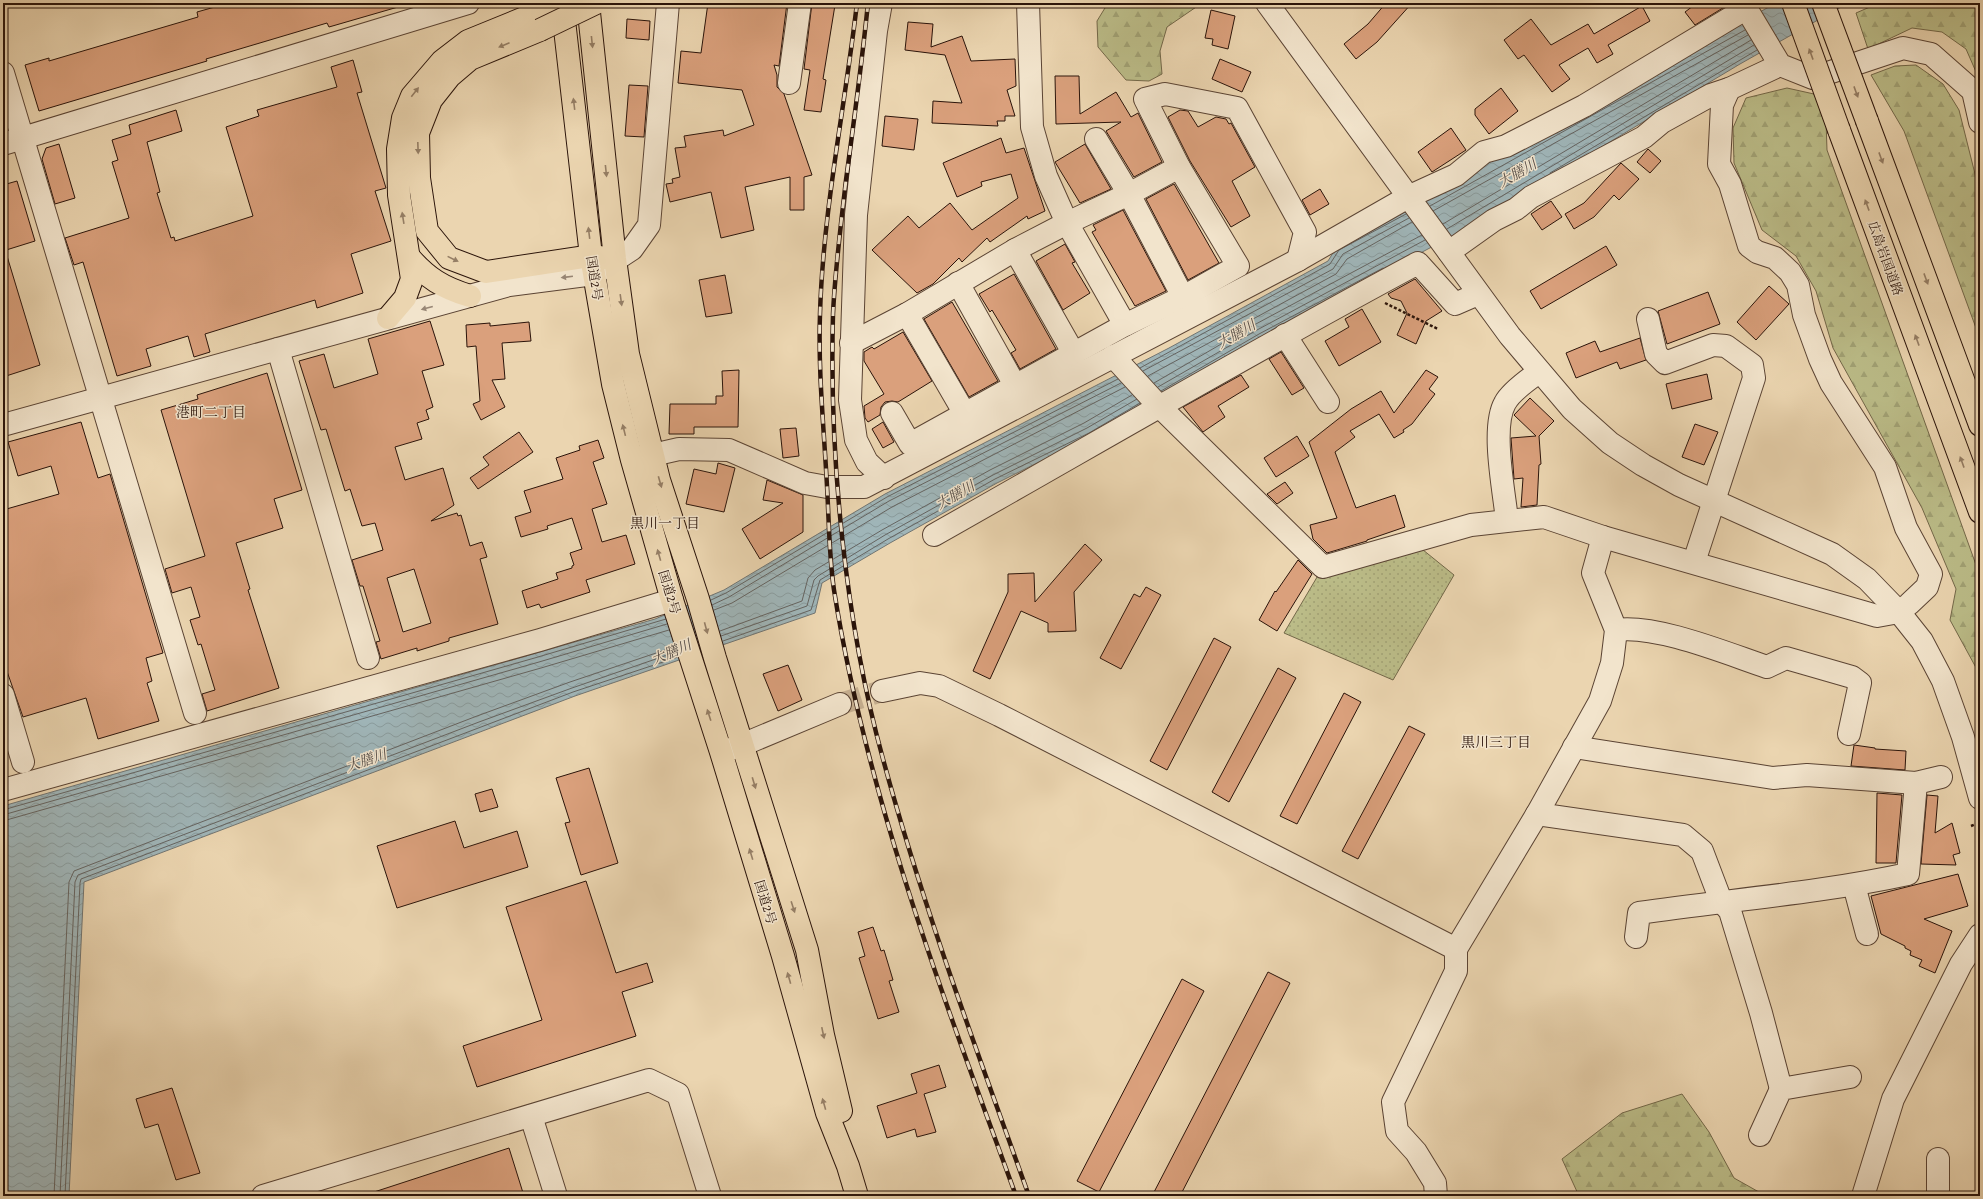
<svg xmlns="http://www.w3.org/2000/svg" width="1983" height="1199" viewBox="0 0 1983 1199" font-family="'Gentium Book Plus','Noto Serif JP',serif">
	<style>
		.forest { fill: url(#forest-firs); stroke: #736849 }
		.park { fill: url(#park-dots); stroke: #736849 }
		.water { fill: url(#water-waves); stroke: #717572 }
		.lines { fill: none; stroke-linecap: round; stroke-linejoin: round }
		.shore { stroke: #656461; stroke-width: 1 }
		.building { fill: #daa07c; stroke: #2b140a; fill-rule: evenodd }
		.minor-tunnel { stroke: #c5ae8f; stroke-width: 22; stroke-dasharray: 22 11; stroke-linecap: butt }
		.minor-casing { stroke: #5b4434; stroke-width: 24 }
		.highway-casing { stroke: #2b140a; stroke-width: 24 }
		.path { stroke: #2b140a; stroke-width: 2.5; stroke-dasharray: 3 2; stroke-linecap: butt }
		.minor { stroke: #f2e4cc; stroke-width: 22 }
		.highway { stroke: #ebd5b0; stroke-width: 22 }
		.rail-casing { stroke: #2b140a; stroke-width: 4.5 }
		.rail { stroke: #f2e4cc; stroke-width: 3; stroke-dasharray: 9; stroke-linecap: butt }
		.highway-bridge-casing { stroke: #2b140a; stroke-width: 24; stroke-linecap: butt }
		.highway-bridge { stroke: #ebd5b0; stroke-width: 22 }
		.oneway { fill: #957e65 }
		.oneway2 { fill: #988675 }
		.labels { text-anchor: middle; stroke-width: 3; stroke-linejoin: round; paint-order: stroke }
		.street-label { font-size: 13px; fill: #2b140a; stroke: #f2e4cc }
		.water-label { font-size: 14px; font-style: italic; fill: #544c47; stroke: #f2e4cc }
		.neighbourhood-label { font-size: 14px; fill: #2b140a; stroke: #f2e4cc }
	</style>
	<defs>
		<pattern id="forest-firs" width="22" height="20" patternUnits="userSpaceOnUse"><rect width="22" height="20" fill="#bbbc88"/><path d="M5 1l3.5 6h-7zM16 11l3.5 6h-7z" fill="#a1a174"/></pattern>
		<pattern id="park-dots" width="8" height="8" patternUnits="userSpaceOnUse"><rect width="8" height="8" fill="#bbbc88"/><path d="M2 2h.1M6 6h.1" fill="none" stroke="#a1a174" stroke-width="1.8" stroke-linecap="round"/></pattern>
		<pattern id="water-waves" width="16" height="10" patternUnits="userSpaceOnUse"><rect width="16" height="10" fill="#9fb5b8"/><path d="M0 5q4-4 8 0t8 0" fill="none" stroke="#899b9d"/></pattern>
	</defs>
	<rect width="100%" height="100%" fill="#ebd5b0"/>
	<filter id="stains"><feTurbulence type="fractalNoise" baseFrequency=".005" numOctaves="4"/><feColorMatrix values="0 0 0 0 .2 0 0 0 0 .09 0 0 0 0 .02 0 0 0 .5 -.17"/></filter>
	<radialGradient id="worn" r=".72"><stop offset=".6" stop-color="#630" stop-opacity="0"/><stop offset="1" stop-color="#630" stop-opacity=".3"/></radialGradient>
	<g class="forest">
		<path d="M1108 3H1202L1167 27 1160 51 1162 74 1149 81 1126 80 1098 47 1097 21Z"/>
		<path d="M1879 3H1980V81L1966 49 1942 32 1912 28 1868 49 1856 13Z"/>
		<path d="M1916 65 1943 84 1959 110 1980 194V339L1904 131 1871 75 1895 66Z"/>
		<path d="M1787 88 1814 94 1826 121 1827 150 1980 576V675L1950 620 1956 589 1922 508 1833 348 1816 291 1796 256 1762 230 1734 163 1733 128 1746 98Z"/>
		<path d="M1682 1094 1709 1132 1734 1178 1766 1196H1579L1562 1159 1622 1113Z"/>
	</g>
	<path class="park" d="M1412 541 1454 575 1393 680 1284 633 1323 567Z"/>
	<path class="water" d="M1776 3H1848L1740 64 1456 234 1261 338 1091 436 997 483 890 543 822 583 815 613 575 696 84 882 69 1196H3V806L655 619 724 590 885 494 1169 348 1328 261 1336 248Z"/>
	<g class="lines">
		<g class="shore">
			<path d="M1550 173 1757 50"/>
			<path d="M1430 206 1745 30"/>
			<path d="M1433 211 1748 35"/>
			<path d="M1443 224 1751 40"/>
			<path d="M1447 229 1754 45"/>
			<path d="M1140 368 1330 264 1339 250 1406 214"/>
			<path d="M1143 371 1333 269 1343 254 1409 218"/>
			<path d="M1148 376 1336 274 1347 259 1412 222"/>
			<path d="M1154 383 1254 325 1422 235"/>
			<path d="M1158 387 1257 330 1425 240"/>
			<path d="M1161 391 1259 334 1383 268"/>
			<path d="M711 600 726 593 887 497 1118 379"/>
			<path d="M712 605 729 597 889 501 1121 383"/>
			<path d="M714 610 732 603 892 507 1125 387"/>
			<path d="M720 631 802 601 808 578 815 570 882 530 990 470 1084 423 1132 395"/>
			<path d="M721 636 807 606 814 580 818 576 885 535 993 475 1087 428 1137 399"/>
			<path d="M723 641 811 610 820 580 888 539 995 479 1089 433 1140 403"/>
			<path d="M3 810 538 657 666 619"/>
			<path d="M3 815 539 662 667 624"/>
			<path d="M3 821 541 668 669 630"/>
			<path d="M54 1196 69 882 74 871 477 716 570 682 674 647"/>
			<path d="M60 1196 75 882 78 875 479 722 572 688 676 652"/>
			<path d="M65 1196 80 883 81 879 481 727 573 692 678 657"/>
		</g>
	</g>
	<g class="building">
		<path d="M229 3H398V7L329 27 327 23 206 59 207 61 39 111 25 65 49 58V61L198 17 197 12Z"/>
		<path d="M708 3H787L779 66 774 65 777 75V87L784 94 812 175 804 177V210H790V177L745 187 754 230 721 238 711 192 670 202 666 184 673 183 672 179 680 177 675 148 686 147 684 136 723 130 724 136 754 125 742 90 678 83 681 51 701 53Z"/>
		<path d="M812 3 835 5 823 79 826 80 821 112 804 110 810 70 804 69Z"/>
		<path d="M1386 3H1412L1377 42 1356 59 1344 44 1368 24Z"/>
		<path d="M1697 3H1731L1695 25 1685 12Z"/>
		<path d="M1642 6 1650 21 1608 45 1613 54 1597 63 1588 48 1559 65 1570 79 1552 92 1524 55 1518 59 1504 40 1531 19 1551 45 1588 24 1594 34Z"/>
		<path d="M1211 10 1235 16 1228 49 1212 45 1213 39 1205 38Z"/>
		<path d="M627 19 650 21 649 40 626 38Z"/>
		<path d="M908 22 933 24 931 47 962 36 971 61 1015 59 1016 86 1007 90 1015 116H1005V121H997L998 126 932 123 933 101 962 103 945 55 905 50Z"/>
		<path d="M1220 59 1251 72 1242 92 1212 79Z"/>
		<path d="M353 60 362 92 357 93 386 188 375 191 391 241 351 254 363 293 317 308 315 300 205 334 210 352 194 357 188 336 146 349 151 366 117 376 83 262 74 265 65 238 129 218 112 162 118 160 112 140 131 134 129 125 176 110 182 131 147 142 160 192 157 193 171 238 174 237 175 241 253 216 226 127 259 116 257 110 337 87 331 67Z"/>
		<path d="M1055 76H1079L1080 114 1116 92 1131 117 1138 113 1162 162 1134 177 1106 131 1121 122 1056 124Z"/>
		<path d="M629 85 648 86 644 137 625 136Z"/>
		<path d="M1501 88 1518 111 1489 134 1475 115V109Z"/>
		<path d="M1180 110 1188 111 1198 127 1216 117 1226 119 1229 124 1231 123 1255 167 1232 181 1250 216 1231 227 1190 161 1168 117Z"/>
		<path d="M885 116 918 119 914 150 882 146Z"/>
		<path d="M1451 128 1466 150 1432 172 1418 152Z"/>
		<path d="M1001 138 1006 153 1024 148 1045 211 1028 219 1027 216 990 242 987 238 962 262 959 258 933 284 917 293 872 250 908 216 919 228 950 203 972 230 1018 198 1011 174 981 182 982 186 957 197 943 163Z"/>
		<path d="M59 144 75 198 55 204 42 159 46 148Z"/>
		<path d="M1085 144 1111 189 1080 203 1055 162Z"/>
		<path d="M1648 149 1661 161 1650 173 1637 162Z"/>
		<path d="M1621 163 1639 179 1619 200 1614 195 1594 217 1574 229 1565 214 1584 203Z"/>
		<path d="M17 181 35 241 3 251V185Z"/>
		<path d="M1174 184 1219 263 1188 280 1146 199Z"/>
		<path d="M1320 189 1329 204 1310 215 1302 200Z"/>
		<path d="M1551 201 1562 217 1542 230 1531 214Z"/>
		<path d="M1123 210 1166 291 1135 306 1092 232 1096 230 1093 225Z"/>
		<path d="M1065 244 1075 262 1072 263 1090 293 1063 310 1036 261Z"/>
		<path d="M1606 246 1617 265 1541 309 1530 291Z"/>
		<path d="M3 256H7L40 365 3 377Z"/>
		<path d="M1014 274 1056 349 1020 369 1011 353 1016 350 992 310 990 312 979 294Z"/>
		<path d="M725 275 732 313 706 317 699 280Z"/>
		<path d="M1415 279 1442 311 1426 321 1416 344 1397 335 1407 313 1401 301 1391 298 1388 294Z"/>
		<path d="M1769 286 1789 304 1756 340 1737 322Z"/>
		<path d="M1708 292 1720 324 1667 344 1658 311Z"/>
		<path d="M952 302 998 381 969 397 924 319Z"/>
		<path d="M1362 309 1381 342 1339 366 1325 341 1349 327 1345 319Z"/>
		<path d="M430 321 444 365 422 371 433 407 426 410 429 419 417 423 422 439 395 447 405 480 443 468 454 505 431 521 457 513 458 516 461 515 470 546 482 542 487 557 480 559 498 624 449 638V641L417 651V648L381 659 376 642 380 641 363 586H360L352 560 383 550 375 523 362 526 350 489 345 491 326 429 321 430 299 361 324 354 334 388 378 374 368 339ZM414 569 431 623 403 632 387 578Z"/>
		<path d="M529 322 531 341 502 343 505 379 492 380 505 407 481 420 473 404 480 401 476 346 467 347 466 325 490 323V326Z"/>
		<path d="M903 332 932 381 898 402 892 401 885 402 881 407 880 415 868 422 865 418 864 406 884 394 864 361V352L872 347 874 349Z"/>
		<path d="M1640 338 1646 360 1620 369 1617 362 1576 378 1566 353 1595 341 1600 352Z"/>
		<path d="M1281 352 1304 388 1292 395 1269 359Z"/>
		<path d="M739 370 738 427H694V434H669L670 404H716V396H723L722 371Z"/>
		<path d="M1426 370 1438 377 1429 389 1435 394 1412 424 1403 430 1404 432 1394 438 1379 414 1350 431 1355 437 1335 452 1356 508 1395 495 1405 527 1367 540V541L1327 553 1313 539 1310 525 1337 518 1309 442 1351 409 1381 391 1394 413Z"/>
		<path d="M267 373 302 490 274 499 283 528 236 543 250 589 248 590 279 688 207 711 202 694 215 690 201 644 198 645 190 620 200 617 191 587 172 593 165 569 205 556 161 410 198 399 197 395Z"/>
		<path d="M1707 374 1712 399 1672 409 1666 384Z"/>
		<path d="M1241 375 1249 387 1218 406 1225 417 1203 432 1183 407Z"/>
		<path d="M1530 398 1554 421 1539 436 1541 464 1539 465 1537 505 1521 507 1523 478 1514 479 1511 438 1536 436 1514 415Z"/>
		<path d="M81 422 98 478 110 474 163 653 146 658 152 681 147 683 159 721 98 739 86 698 23 717 3 660V510L59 494 51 466 18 476 8 442Z"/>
		<path d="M883 422 894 442 883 448 872 429Z"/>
		<path d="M1695 424 1718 432 1704 465 1682 457Z"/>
		<path d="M796 428 799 456 783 458 780 429Z"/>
		<path d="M519 432 533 452 478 489 470 478 489 465 483 457Z"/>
		<path d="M1297 436 1309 456 1276 477 1264 458Z"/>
		<path d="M598 440 604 458 593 462 607 504 592 509 602 542 626 535 635 564 586 580 590 592 541 608 539 604 527 608 522 591 558 579 556 573 572 568V566L574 565 570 553 582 549 572 518 547 526 548 529 521 537 515 517 531 512 524 491 563 479 556 458 580 450 579 446Z"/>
		<path d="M718 463 735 468 724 512 686 504 694 469 716 474Z"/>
		<path d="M767 480 803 495V532L760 559 742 529 783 503 763 500Z"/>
		<path d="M1285 482 1293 493 1277 504 1267 494Z"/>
		<path d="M1085 544 1102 560 1074 592 1076 631 1048 632V623L1021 611 990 679 973 671 1008 592V574L1034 573 1035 602Z"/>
		<path d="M1298 560 1312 574 1277 631 1259 620 1275 591 1276 592Z"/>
		<path d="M1146 587 1161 595 1121 669 1100 658 1134 594 1140 597Z"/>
		<path d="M1214 638 1231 647 1167 770 1150 761Z"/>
		<path d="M788 665 802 700 778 711 763 674Z"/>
		<path d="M1278 668 1296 678 1229 802 1212 792Z"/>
		<path d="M1344 693 1361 702 1297 824 1280 816Z"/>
		<path d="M1409 726 1425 734 1358 859 1342 851Z"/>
		<path d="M1854 745 1875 748V749L1906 751 1905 770 1851 766Z"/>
		<path d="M589 768 618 863 581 875 565 823 570 822 556 778Z"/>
		<path d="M492 789 498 807 480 812 475 794Z"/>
		<path d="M1877 793 1902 795 1896 863H1876Z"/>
		<path d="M1927 795 1938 796 1935 833 1952 823 1960 853 1953 855 1956 865 1921 864Z"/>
		<path d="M455 821 464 848 517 831 528 867 397 908 377 846Z"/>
		<path d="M1958 874 1968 906 1924 919 1952 931 1935 973 1919 966 1922 960 1910 955 1911 951 1905 948V946L1881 934 1871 896Z"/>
		<path d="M586 881 616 973 647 963 653 982 622 992 636 1036 477 1087 463 1046 542 1020 506 907Z"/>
		<path d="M873 927 881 951 884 950 893 980 889 981 899 1012 878 1019 859 958 865 956 858 932Z"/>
		<path d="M1268 972 1290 983 1180 1196H1152Z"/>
		<path d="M1182 979 1204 991 1099 1192 1077 1181Z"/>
		<path d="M939 1065 946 1087 924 1094 936 1132 917 1137 915 1129 887 1138 877 1106 917 1093 911 1074Z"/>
		<path d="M172 1088 200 1173 176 1180 158 1124 145 1128 136 1099Z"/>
		<path d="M509 1148 524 1196H371V1193Z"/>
	</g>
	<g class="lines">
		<path class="minor-tunnel" d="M840 704 882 691"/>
		<g class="minor-casing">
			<g id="minor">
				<path d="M881 3 876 31 856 215 850 400 856 440 867 462 884 478"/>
				<path d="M1028 3 1032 127 1046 176 1067 223 1125 325"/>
				<path d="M1267 3 1510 336 1572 409 1610 443 1643 465 1679 485 1832 554 1867 579 1899 612 1922 641 1943 681 1963 737 1980 798"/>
				<path d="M1743 3 1780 65 1813 78 1903 48 1931 54 1973 91 1980 122"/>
				<path d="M3 73 195 713"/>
				<path d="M789 83 800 3"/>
				<path d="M1096 139 1129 194 1183 297"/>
				<path d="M3 144 468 3"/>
				<path d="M1015 250 1074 354"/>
				<path d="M1449 252 1494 220 1516 209 1531 197 1644 137 1662 122 1711 95 1729 89 1780 65"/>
				<path d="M958 283 1016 387"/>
				<path d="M907 314 965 414"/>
				<path d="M1648 319 1656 354 1665 363 1713 345 1726 346 1752 365 1754 378 1694 562"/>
				<path d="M1285 335 1328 402"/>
				<path d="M851 343 907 314 1015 250 1067 223 1129 194 1179 167"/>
				<path d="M278 349 368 658"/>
				<path d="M1113 356 1156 403 1323 567 1471 525 1544 517 1603 537 1877 616 1899 612 1909 604 1927 587 1931 574 1906 528 1885 467 1831 383 1820 359 1804 315 1798 285 1790 272 1775 258 1757 252 1749 246 1730 184 1719 164 1722 105 1729 89"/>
				<path d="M892 413 910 444 1125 325 1183 297 1238 266 1179 167 1145 99 1165 94 1237 108 1305 232 1298 260"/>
				<path d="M3 425 509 285 594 274 632 249 649 225 668 3"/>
				<path d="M635 459 679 449 729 450 805 483 827 487H864L1298 260 1408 197 1456 175 1484 152 1506 146 1584 106 1747 8"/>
				<path d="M1507 520C1504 491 1491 427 1505 403 1510 393 1529 379 1539 372"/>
				<path d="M934 535C1095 444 1255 350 1418 263L1455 304 1478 294"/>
				<path d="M1616 630C1656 624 1728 654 1767 667L1786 658 1852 677 1860 683 1849 734"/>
				<path d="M882 691 920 683 939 686 999 715 1456 949"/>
				<path d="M3 695 23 762"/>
				<path d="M1574 747 1773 778 1807 775 1916 783 1941 777"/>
				<path d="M725 751 742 745 840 704"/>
				<path d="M3 790 540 640 672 600"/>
				<path d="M1537 814 1683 835 1702 851 1721 901 1730 911 1761 1013 1781 1089"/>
				<path d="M1854 885 1867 934"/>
				<path d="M1636 937 1639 913C1729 900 1820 893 1908 874L1916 783"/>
				<path d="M531 1116 556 1196"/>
				<path d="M1760 1135 1781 1089 1850 1077"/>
				<path d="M1938 1159V1196"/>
				<path d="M263 1196 649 1080 678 1094 710 1196"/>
				<path d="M1436 1196 1435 1183 1416 1152 1397 1131 1393 1102 1456 971V949L1537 814 1600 701 1612 663 1616 630 1593 573 1603 537"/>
				<path d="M1863 1196 1893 1099 1961 964 1980 935"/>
			</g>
		</g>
		<g class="highway-casing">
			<g id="highway">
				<path d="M562 3 591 256 613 384 632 460 672 600 721 752 783 956 827 1113 848 1166 857 1196"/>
				<path d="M588 3 615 259 628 354 659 480 698 599 715 658 807 950 823 1035 841 1111"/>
				<path d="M540 30 470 59 450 76 431 100 418 133 419 178 427 231 449 258 486 272 591 256 606 258"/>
				<path d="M1867 121 1980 425"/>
				<path d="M1839 130 1980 512"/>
				<path d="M409 257C427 278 443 288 470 296"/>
				<path d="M388 318 405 298 412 279 399 195 398 149 403 118 412 96 442 61 468 41 561 3"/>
			</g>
		</g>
		<g class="path">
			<path d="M1385 303 1438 329"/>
			<path d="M1971 826 1976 824"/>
		</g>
		<use href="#minor" class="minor"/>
		<use href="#highway" class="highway"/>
		<g class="rail-casing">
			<g id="rail">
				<path d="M857 3C845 107 823 210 820 314 818 372 824 429 827 486 829 521 829 556 834 590 867 799 944 998 1016 1196"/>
				<path d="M868 3C862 62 854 121 846 180 841 224 835 270 833 314 829 457 845 621 883 759 923 907 977 1051 1029 1196"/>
			</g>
		</g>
		<use href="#rail" class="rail"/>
		<g class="highway-bridge-casing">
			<g id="highway-bridge">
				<path d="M1793 3 1839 130"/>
				<path d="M1823 3 1867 121"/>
				<path d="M540 30 596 3"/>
			</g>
		</g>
		<use href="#highway-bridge" class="highway-bridge"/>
	</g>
	<defs><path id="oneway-solid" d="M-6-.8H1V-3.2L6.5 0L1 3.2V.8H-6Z"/></defs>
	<g class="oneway">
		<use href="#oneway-solid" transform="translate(592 42) rotate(84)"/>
		<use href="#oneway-solid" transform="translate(504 45) rotate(157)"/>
		<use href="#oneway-solid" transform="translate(1811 54) rotate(-110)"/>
		<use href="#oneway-solid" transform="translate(415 92) rotate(-52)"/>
		<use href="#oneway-solid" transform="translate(1856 92) rotate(70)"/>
		<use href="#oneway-solid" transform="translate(574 104) rotate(-97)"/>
		<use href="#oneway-solid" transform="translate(418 148) rotate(88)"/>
		<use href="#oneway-solid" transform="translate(1881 158) rotate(70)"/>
		<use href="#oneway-solid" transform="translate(606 171) rotate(84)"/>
		<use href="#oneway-solid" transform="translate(1867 205) rotate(-110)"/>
		<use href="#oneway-solid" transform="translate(403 218) rotate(-99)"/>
		<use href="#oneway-solid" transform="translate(589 233) rotate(-97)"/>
		<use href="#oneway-solid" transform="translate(453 259) rotate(26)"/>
		<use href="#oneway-solid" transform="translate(1926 279) rotate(70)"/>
		<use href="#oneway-solid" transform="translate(621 300) rotate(82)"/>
		<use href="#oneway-solid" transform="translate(1917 340) rotate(-110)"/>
		<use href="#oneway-solid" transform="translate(624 430) rotate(-104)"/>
		<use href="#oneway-solid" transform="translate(1962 462) rotate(-110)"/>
		<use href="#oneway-solid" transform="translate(660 482) rotate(74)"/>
		<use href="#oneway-solid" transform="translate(659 555) rotate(-106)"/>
		<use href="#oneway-solid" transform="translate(706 628) rotate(75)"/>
		<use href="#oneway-solid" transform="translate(709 715) rotate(-108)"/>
		<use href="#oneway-solid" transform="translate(754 783) rotate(73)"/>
		<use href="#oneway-solid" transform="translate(751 854) rotate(-107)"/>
		<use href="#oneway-solid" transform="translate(793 907) rotate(72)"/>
		<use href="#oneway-solid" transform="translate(789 978) rotate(-106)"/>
		<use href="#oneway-solid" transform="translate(823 1033) rotate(78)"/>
		<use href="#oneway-solid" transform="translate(824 1104) rotate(-106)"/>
	</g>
	<g class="oneway2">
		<use href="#oneway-solid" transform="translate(567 277) rotate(173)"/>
		<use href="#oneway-solid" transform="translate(427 308) rotate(165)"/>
	</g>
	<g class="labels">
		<g class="street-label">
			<text transform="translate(1886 258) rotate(70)" y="5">広島岩国道路</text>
			<text transform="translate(595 278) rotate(81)" y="5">国道2号</text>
			<text transform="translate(670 592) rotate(73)" y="5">国道2号</text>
			<text transform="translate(766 902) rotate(73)" y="5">国道2号</text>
		</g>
		<g class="water-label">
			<text transform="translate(1517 173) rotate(-30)" y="5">大膳川</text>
			<text transform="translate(1236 334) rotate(-30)" y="5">大膳川</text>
			<text transform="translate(955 495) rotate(-30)" y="5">大膳川</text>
			<text transform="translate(671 652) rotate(-24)" y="5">大膳川</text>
			<text transform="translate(366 760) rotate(-19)" y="5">大膳川</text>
		</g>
		<g class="neighbourhood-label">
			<text x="211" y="417">港町二丁目</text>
			<text x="665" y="528">黒川一丁目</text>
			<text x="1496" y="747">黒川三丁目</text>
		</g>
	</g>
	<rect width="1983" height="1199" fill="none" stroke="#ebd5b0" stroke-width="16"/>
	<rect x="4" y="4" width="1975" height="1191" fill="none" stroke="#2b140a" stroke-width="2"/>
	<rect x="8" y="8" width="1967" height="1183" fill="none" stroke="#2b140a"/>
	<rect width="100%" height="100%" filter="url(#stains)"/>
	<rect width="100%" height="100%" fill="url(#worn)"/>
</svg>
